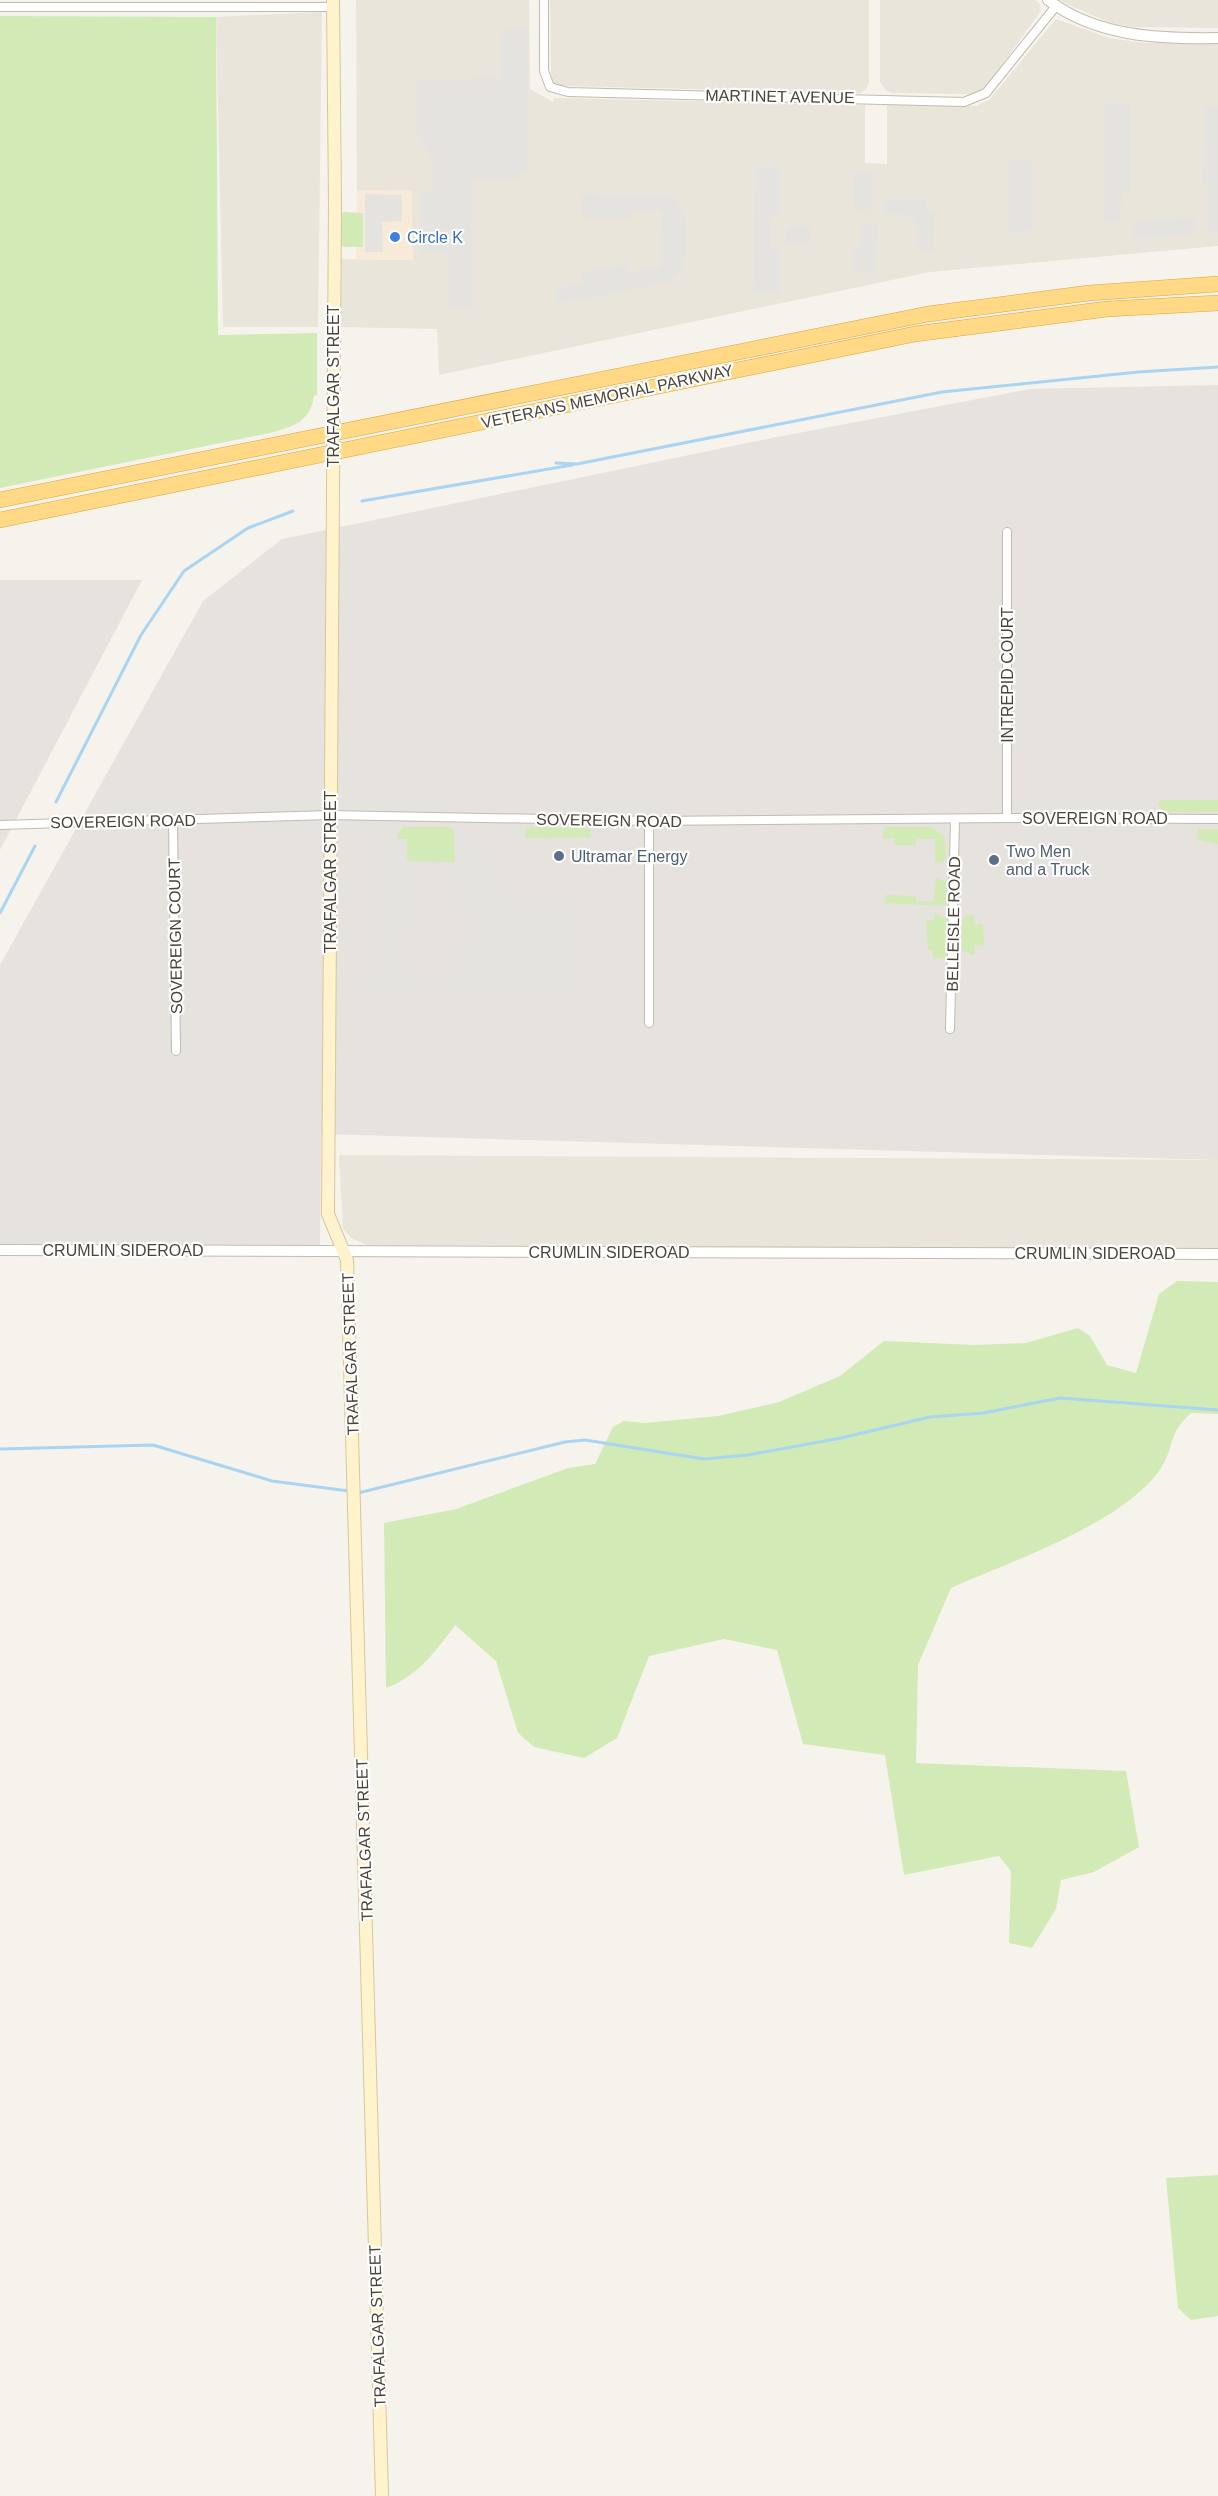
<svg xmlns="http://www.w3.org/2000/svg" width="1218" height="2496" viewBox="0 0 1218 2496" font-family="Helvetica,sans-serif">
	<style>
		.residential { fill: #eae5da }
		.commercial { fill: #f7ead8 }
		.industrial { fill: #e6e2dd }
		.green { fill: #d2eab5 }
		.parking { fill: #e5e3e0 }
		.lines { fill: none; stroke-linecap: round; stroke-linejoin: round }
		.stream { stroke: #a9d4f2; stroke-width: 3 }
		.minor-casing { stroke: #c2bbae; stroke-width: 10 }
		.tertiary-casing { stroke: #c2bbae; stroke-width: 12 }
		.secondary-casing { stroke: #d6c79b; stroke-width: 14 }
		.trunk-casing { stroke: #e0a43c; stroke-width: 16 }
		.minor { stroke: #fff; stroke-width: 8 }
		.tertiary { stroke: #fff; stroke-width: 10 }
		.secondary { stroke: #fff3cd; stroke-width: 12 }
		.trunk { stroke: #ffd985; stroke-width: 15 }
		.shop-dot { fill: #3f7fe0; stroke: #fff; stroke-width: 2 }
		.service-dot { fill: #5c6f8a; stroke: #fff; stroke-width: 2 }
		.labels { text-anchor: middle; stroke-width: 4.5; stroke-linejoin: round; paint-order: stroke }
		.street-label { font-size: 16px; fill: #4b4439; stroke: #fff }
		.shop-label { font-size: 16px; fill: #366cbe; stroke: #fff; text-anchor: start }
		.service-label { font-size: 16px; fill: #4e5e75; stroke: #fff; text-anchor: start }
	</style>
	<rect width="100%" height="100%" fill="#f6f3ec"/>
	<g class="residential">
		<path d="M356 0H529L530 89 553 102 554 98 865 105V163L887 164V105L976 106 989 100 1056 19 1109 38 1145 43H1218V246L930 272 439 375 437 329 340 327 339 259 412 260V191L357 190Z"/>
		<path d="M550 0H869V83L865 90 859 93 564 86 553 83 551 72Z"/>
		<path d="M880 0H1035L1040 4 1041 11 986 87 973 94 892 93 885 90 880 82Z"/>
		<path d="M1058 0H1218V28L1133 27 1110 23Z"/>
		<path d="M322 12 318 327H223L216 17Z"/>
		<path d="M339 1155 1218 1160V1250L367 1245 351 1238 343 1228Z"/>
	</g>
	<path class="commercial" d="M357 190 412 191 413 260 356 259Z"/>
	<g class="industrial">
		<path d="M1218 385V1160L321 1134 320 1245 0 1244V965L203 601 282 539 767 439 1030 389Z"/>
		<path d="M0 580H142L0 850Z"/>
	</g>
	<g class="green">
		<path d="M0 16 216 17 218 335 317 333V395L314 396C310 422 294 426 270 433L0 488Z"/>
		<path d="M344 212 363 213V247H344L341 245V214Z"/>
		<path d="M1160 800H1218V812H1163L1158 805Z"/>
		<path d="M403 827H448L454 830 455 862 407 861V839H398L397 834Z"/>
		<path d="M529 827H584L590 830 591 837 525 838V831Z"/>
		<path d="M885 827H932L945 837 946 859 943 862 935 861V839H916V845H895L894 838 882 839Z"/>
		<path d="M1198 829H1218V844L1196 839Z"/>
		<path d="M936 878 947 882V904L944 906 885 903V895L916 896V901H934Z"/>
		<path d="M935 913 946 919 947 953 944 958 933 959 932 950H928L926 921 934 920Z"/>
		<path d="M967 915H974L975 925 983 924 984 946 975 945 974 955 962 950V921Z"/>
		<path d="M1177 1281 1218 1282V1414L1191 1413C1167 1435 1175 1446 1161 1468 1126 1522 1010 1562 951 1588L918 1665 916 1763 1126 1771 1139 1847 1094 1872 1061 1880 1056 1909 1032 1948 1009 1943 1011 1871 999 1856 904 1875 885 1755 803 1744 777 1650 724 1639 649 1656 617 1738 584 1758 534 1747 518 1733 496 1661 455 1625C437 1650 417 1677 386 1688L384 1523 456 1509 568 1468 595 1464 613 1427 624 1421 645 1423 718 1416 779 1402 840 1376 884 1341 975 1345 1026 1343 1078 1328 1090 1336 1107 1365 1136 1373 1159 1294Z"/>
		<path d="M1218 2175V2316L1191 2320 1178 2308 1166 2178Z"/>
	</g>
	<g class="parking">
		<path d="M500 30H527L528 170 519 171V178L471 179 473 307H447V252L421 253 420 192 432 191 431 157 415 130 416 80 501 78Z"/>
		<path d="M1105 104H1130V191H1122L1120 222H1104Z"/>
		<path d="M1205 106H1218V233H1209V183H1202Z"/>
		<path d="M1032 159 1033 230 1008 233V160Z"/>
		<path d="M780 167V216L771 217 770 247H780L779 292 753 294 755 168Z"/>
		<path d="M873 171V209L854 210V172Z"/>
		<path d="M365 194 402 195V221L382 222 383 252H365Z"/>
		<path d="M582 194 666 195 676 200 686 219V254L683 265 675 277 666 283 557 304 555 288 583 284 582 273 628 264 629 273 660 268 662 211 632 210 630 218H582Z"/>
		<path d="M884 199H926V210H935L933 251H917V223L905 214H883Z"/>
		<path d="M1195 217V235L1133 238V221Z"/>
		<path d="M860 225H878L876 271H852V250L860 249Z"/>
		<path d="M786 226H810L809 243 785 242Z"/>
		<path d="M405 840 403 934 389 935 390 955 407 956 408 976 456 977 457 949 477 951 475 908 458 907 457 841 483 842 484 886 541 905 576 903 574 994H365L367 912 378 892V841Z"/>
	</g>
	<g class="lines">
		<g class="stream">
			<path d="M556 463 577 464 942 392 1138 372 1218 367"/>
			<path d="M362 501 572 465"/>
			<path d="M56 802 141 635 184 571 248 528 293 511"/>
			<path d="M0 913 35 846"/>
			<path d="M0 1449 153 1445 272 1481 349 1491"/>
			<path d="M358 1493 565 1442 585 1440 704 1459 748 1455 841 1438 930 1417 983 1413 1060 1398 1218 1410"/>
		</g>
		<g class="minor-casing">
			<g id="minor">
				<path d="M544 0V71L550 87 568 92 964 102 986 93 1056 6"/>
				<path d="M0 7H333"/>
				<path d="M1007 818V532"/>
				<path d="M173 820 176 1051"/>
				<path d="M0 825 330 815 649 821 1007 818 1218 819"/>
				<path d="M649 1023V821"/>
				<path d="M950 1029 955 820"/>
			</g>
		</g>
		<g class="tertiary-casing">
			<g id="tertiary">
				<path d="M1048 0C1097 37 1159 39 1218 38"/>
				<path d="M0 1250 1218 1254"/>
			</g>
		</g>
		<g class="secondary-casing">
			<path id="secondary" d="M333 0 335 204 328 1214 347 1260 382 2496"/>
		</g>
		<g class="trunk-casing">
			<g id="trunk">
				<path d="M0 500 928 314 1089 293 1218 284"/>
				<path d="M0 520 915 334 1107 309 1218 303"/>
			</g>
		</g>
		<use href="#minor" class="minor"/>
		<use href="#tertiary" class="tertiary"/>
		<use href="#secondary" class="secondary"/>
		<use href="#trunk" class="trunk"/>
	</g>
	<circle class="shop-dot" cx="395" cy="237" r="6"/>
	<g class="service-dot">
		<circle cx="559" cy="856" r="6"/>
		<circle cx="994" cy="860" r="6"/>
	</g>
	<g class="labels">
		<g class="street-label">
			<text transform="translate(780 96) rotate(1)" y="6">MARTINET AVENUE</text>
			<text transform="translate(333 386) rotate(-90)" y="6">TRAFALGAR STREET</text>
			<text transform="translate(607 396) rotate(-12)" y="6">VETERANS MEMORIAL PARKWAY</text>
			<text transform="translate(1007 675) rotate(-90)" y="6">INTREPID COURT</text>
			<text x="1095" y="824">SOVEREIGN ROAD</text>
			<text transform="translate(609 820) rotate(1)" y="6">SOVEREIGN ROAD</text>
			<text transform="translate(123 821) rotate(-1)" y="6">SOVEREIGN ROAD</text>
			<text transform="translate(330 872) rotate(-90)" y="6">TRAFALGAR STREET</text>
			<text transform="translate(953 924) rotate(-89)" y="6">BELLEISLE ROAD</text>
			<text transform="translate(175 936) rotate(-91)" y="6">SOVEREIGN COURT</text>
			<text x="123" y="1256">CRUMLIN SIDEROAD</text>
			<text x="609" y="1258">CRUMLIN SIDEROAD</text>
			<text x="1095" y="1259">CRUMLIN SIDEROAD</text>
			<text transform="translate(350 1354) rotate(-92)" y="6">TRAFALGAR STREET</text>
			<text transform="translate(364 1840) rotate(-92)" y="6">TRAFALGAR STREET</text>
			<text transform="translate(377 2326) rotate(-92)" y="6">TRAFALGAR STREET</text>
		</g>
		<g class="shop-label">
			<text x="407" y="243">Circle K</text>
		</g>
		<g class="service-label">
			<text x="1006" y="857">Two Men<tspan x="1006" dy="18">and a Truck</tspan></text>
			<text x="571" y="862">Ultramar Energy</text>
		</g>
	</g>
</svg>
